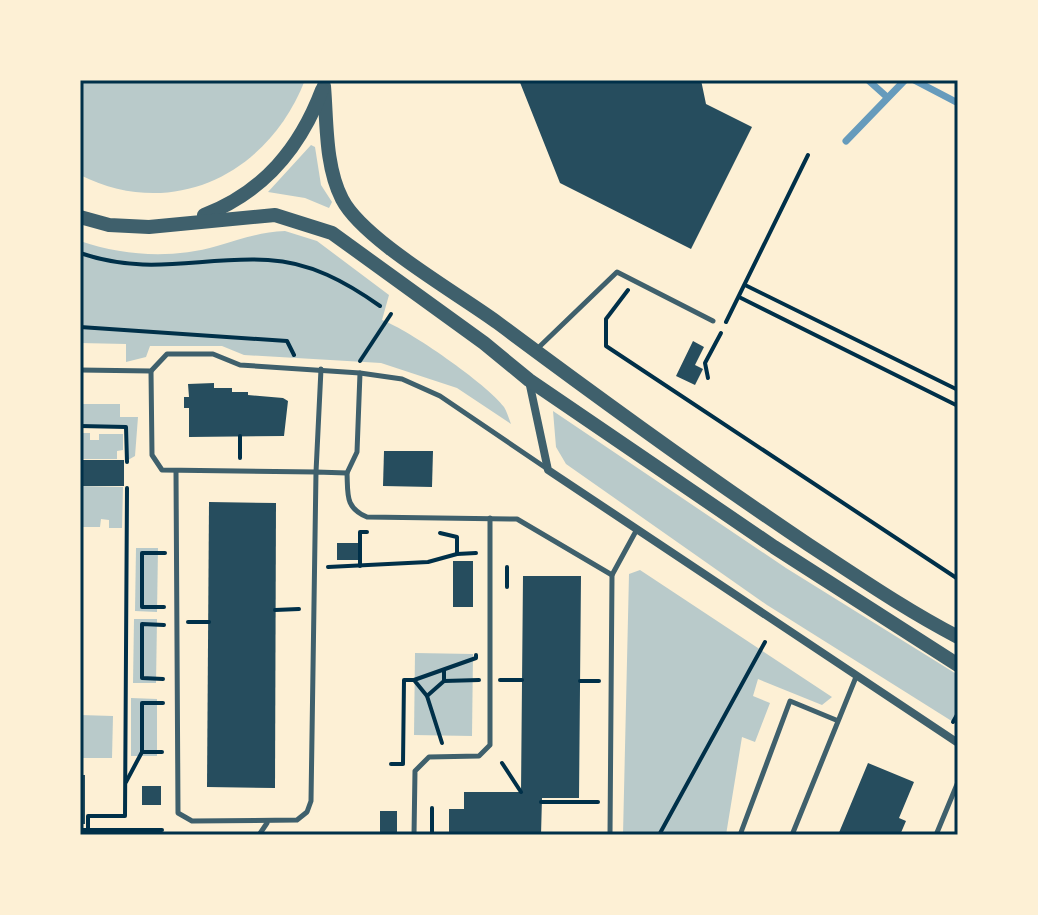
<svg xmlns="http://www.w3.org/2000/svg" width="1038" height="915" viewBox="0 0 1038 915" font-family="'Source Sans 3',sans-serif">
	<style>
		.green { fill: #b9caca }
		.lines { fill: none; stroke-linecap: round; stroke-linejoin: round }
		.stream { stroke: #669bbc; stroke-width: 7 }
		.building { fill: #264d5e }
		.path { stroke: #003049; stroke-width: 4 }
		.service { stroke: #3f606c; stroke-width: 5 }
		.minor { stroke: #3f606c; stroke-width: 8 }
		.tertiary { stroke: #3f606c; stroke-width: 14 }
		.neatline { fill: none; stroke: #003049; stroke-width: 3 }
	</style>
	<rect width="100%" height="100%" fill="#fdf0d5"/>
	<g class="green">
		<path d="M80 80H305C269 173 174 222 80 175Z"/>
		<path d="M311 145 315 147 321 185 332 202 329 208 305 198 268 192Z"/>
		<path d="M285 231 317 241 389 295 382 320C409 330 487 384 504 407 507 412 509 419 511 424L457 388 381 363 244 355 222 346H150L146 357 126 362V344L80 343V241C124 256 172 259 217 246 241 239 260 232 285 231Z"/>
		<path d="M80 404H120V417H138L135 456 128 460 127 426 80 425Z"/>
		<path d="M553 411 786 568 958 675V725L767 605 566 464 556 447Z"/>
		<path d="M80 433H90V440H99V434H123V450L117 451V459H80Z"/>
		<path d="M80 486 123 487 122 528H109V520L101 519 100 527H80Z"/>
		<path d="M136 548H158L157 612 135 611Z"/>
		<path d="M640 570 832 697 822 705 758 679 753 696 770 703 755 742 742 737 726 835H623L629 574Z"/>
		<path d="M134 619H157L156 683H133Z"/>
		<path d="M415 653 473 654 472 736 414 735Z"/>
		<path d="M131 698 157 699V756H131Z"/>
		<path d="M80 715 113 716 112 758H80Z"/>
	</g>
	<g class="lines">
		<g class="stream">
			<path d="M868 80 887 97"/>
			<path d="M914 80 958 103"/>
			<path d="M846 141 905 80"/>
		</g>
	</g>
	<g class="building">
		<path d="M519 80H701L706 104 752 127 691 249 560 183Z"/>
		<path d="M693 341 704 347 695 365 703 369 695 385 676 376Z"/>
		<path d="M214 383V388H232V392H248V395L283 398 288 401 284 436 189 437V408H184V397H189L188 384Z"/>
		<path d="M384 451H433L432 487 383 486Z"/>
		<rect x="80" y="460" width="44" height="26"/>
		<path d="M209 502 276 503 275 788 207 787Z"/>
		<rect x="337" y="543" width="21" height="17"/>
		<rect x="453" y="561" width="20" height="46"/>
		<path d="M523 576H581L579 798H542L541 835H449V809H464V792H521Z"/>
		<path d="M868 763 914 782 899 818 906 821 900 835H838Z"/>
		<rect x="80" y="775" width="5" height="49"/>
		<rect x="142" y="786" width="19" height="19"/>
		<rect x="380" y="811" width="17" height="24"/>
	</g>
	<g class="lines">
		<g class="path">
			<path d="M80 253C152 277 199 256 268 260 310 262 346 282 380 306"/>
			<path d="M745 285 958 390"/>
			<path d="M628 290 606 319V346L958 579"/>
			<path d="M739 297 958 406"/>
			<path d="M726 322 808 155"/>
			<path d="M80 327 287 341 294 355"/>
			<path d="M360 361 391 314"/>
			<path d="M708 378 705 363 721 333"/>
			<path d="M80 426 126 427 127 462"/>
			<path d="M240 436V458"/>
			<path d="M440 533 457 537V554"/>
			<path d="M360 566V532H367"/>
			<path d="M328 567 428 562 457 554 476 553"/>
			<path d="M507 567V587"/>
			<path d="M164 607H142V553H165"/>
			<path d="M275 610 299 609"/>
			<path d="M188 622H209"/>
			<path d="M444 670V681L479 680"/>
			<path d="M163 679 142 678V624L164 625"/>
			<path d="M500 680H522"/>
			<path d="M580 681H599"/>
			<path d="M427 696 444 681"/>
			<path d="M953 722 958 713"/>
			<path d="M442 743 427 696 414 680 476 658V655"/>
			<path d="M162 752H142V703H163"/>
			<path d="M403 763 404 680H414"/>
			<path d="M502 763 521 792"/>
			<path d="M391 764H403"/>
			<path d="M126 782 142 752"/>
			<path d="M541 802H598"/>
			<path d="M80 830H162"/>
			<path d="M88 830V816H125L127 488"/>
			<path d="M432 835V808"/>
			<path d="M659 835 765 642"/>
		</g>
		<g class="service">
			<path d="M537 349 617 272 713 321"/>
			<path d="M80 370 151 371 167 354H213L240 365 360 373 402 379 440 396 546 468"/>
			<path d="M151 371 152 455 162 470 316 472 321 369"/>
			<path d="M176 471 178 813 192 821 297 820 307 812 311 801 316 472 347 473 357 452 360 373"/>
			<path d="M347 473C348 495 345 508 367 517L517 519 612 575"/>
			<path d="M259 835 267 823"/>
			<path d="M414 835 415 771 429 757 479 756 490 745V518"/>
			<path d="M610 835 612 575 636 531"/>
			<path d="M740 835 790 701 836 720"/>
			<path d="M792 835 856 677"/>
			<path d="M936 835 958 782"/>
		</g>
		<path class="minor" d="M529 381 548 470 958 743"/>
		<g class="tertiary">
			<path d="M324 86C327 122 325 166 342 199 363 240 459 294 498 323 600 399 703 474 809 545 858 577 906 610 958 637"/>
			<path d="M204 215C264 192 300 148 322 90"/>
			<path d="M80 217 109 225 149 227 275 215 332 233 484 343 529 380 774 547 958 665"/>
		</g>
	</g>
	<rect width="1038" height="915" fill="none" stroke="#fdf0d5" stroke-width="164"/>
	<rect x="82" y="82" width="874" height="751" class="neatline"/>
</svg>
